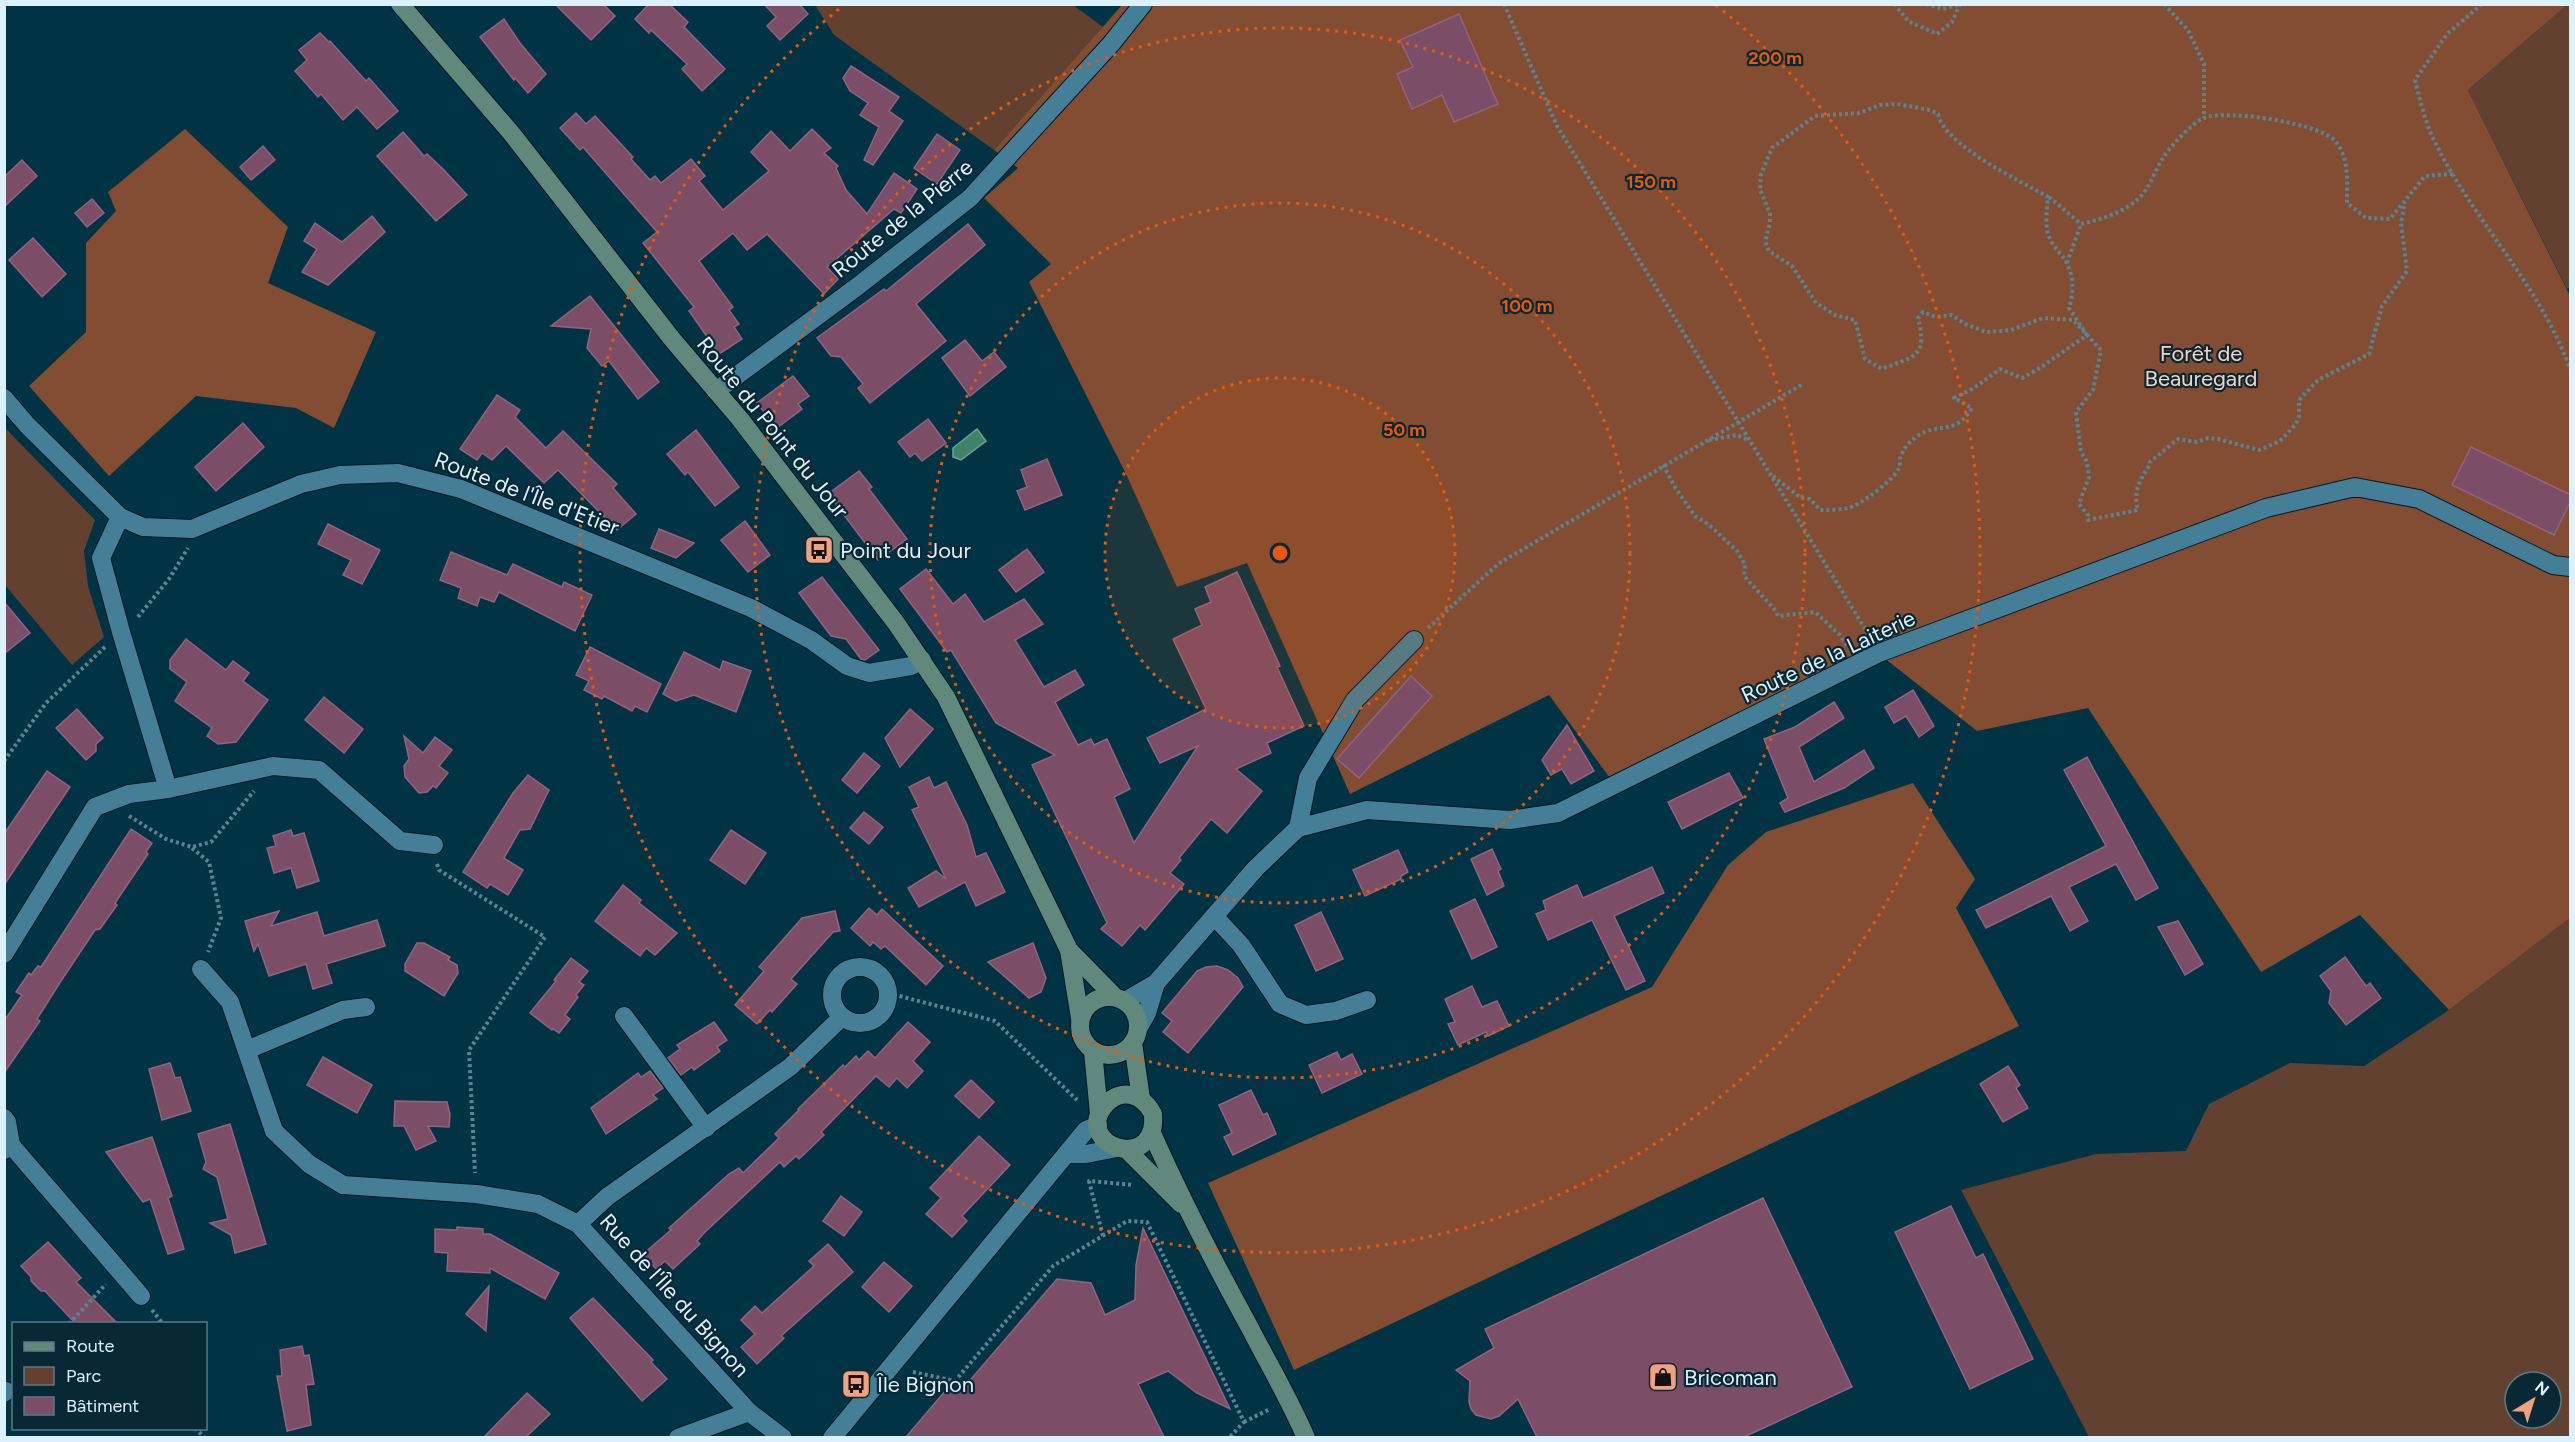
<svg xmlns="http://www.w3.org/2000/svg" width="2575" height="1442" viewBox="0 0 2575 1442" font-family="Figtree,sans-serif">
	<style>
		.green { fill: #624131; fill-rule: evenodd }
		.forest { fill: #824d32 }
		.water { fill: #3e8369; stroke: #6da495; stroke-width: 1.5 }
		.building { fill: #7c4d66; stroke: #93637c; stroke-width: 1.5 }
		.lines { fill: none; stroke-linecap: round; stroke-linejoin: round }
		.minor-casing { stroke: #001925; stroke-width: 20 }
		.tertiary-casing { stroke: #001925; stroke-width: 20 }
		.secondary-casing { stroke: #001925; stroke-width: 20 }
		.path { stroke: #5c8391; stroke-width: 4; stroke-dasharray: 3 3; stroke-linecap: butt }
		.minor { stroke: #447f97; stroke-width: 18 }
		.tertiary { stroke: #447f97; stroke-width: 18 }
		.secondary { stroke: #60887c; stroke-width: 18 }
		.ring { fill: none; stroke: #e8590c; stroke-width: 3; stroke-dasharray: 3 6 }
		.labels { text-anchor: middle; stroke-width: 4.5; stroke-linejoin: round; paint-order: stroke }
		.street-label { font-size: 22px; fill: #dbf2fd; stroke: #072834 }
		.park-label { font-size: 22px; fill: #f6d3c3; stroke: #072834 }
		.poi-label { font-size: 22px; fill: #dbf2fd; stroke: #072834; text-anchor: start }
		.centre { fill: #e8590c; stroke: #072834; stroke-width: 3 }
		.ring-label { font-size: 18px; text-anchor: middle; font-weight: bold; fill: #e8590c; stroke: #072834; stroke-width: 4.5; stroke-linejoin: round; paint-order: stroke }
	</style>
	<rect width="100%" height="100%" fill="#003343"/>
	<g class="green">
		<path d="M815 5H1073L1103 27 994 150 834 35Z"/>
		<path d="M2567 5H2570V287L2567 289 2468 90Z"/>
		<path d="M5 428 95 520 84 551 88 586 104 637 72 665 5 585Z"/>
		<path d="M2570 918V1437H2089L1961 1190 2096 1154 2186 1151 2209 1104 2290 1063 2364 1066 2449 1010ZM2515 1382H2551V1418H2515Z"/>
	</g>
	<g class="forest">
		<path d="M1122 5H2567L2468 90 2570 296V918L2449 1010 2360 915 2261 972 2088 708 1977 731 1879 654 1615 785 1549 695 1350 794 1247 563 1177 587 1127 476 1029 282 1051 264 984 198 1018 168 994 150Z"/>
		<path d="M185 129 288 227 268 283 376 332 334 428 296 408 196 396 109 476 29 386 86 332V243L116 211 108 192Z"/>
		<path d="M1913 783 1975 879 1956 908 2019 1026 1294 1370 1208 1183 1652 987 1728 865 1766 832Z"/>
	</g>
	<path class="water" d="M977 429 986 441 961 460 953 457V448Z"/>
	<g class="building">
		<path d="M555 4H603L615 16 591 40Z"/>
		<path d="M649 4H669L688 22 684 27 725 69 702 91 682 69 687 64 651 30 649 33 635 19Z"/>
		<path d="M764 4H799L808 14 780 40 767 26 776 17Z"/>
		<path d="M1459 14 1498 104 1454 122 1442 95 1412 109 1397 74 1413 67 1400 40Z"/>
		<path d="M504 19 520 43 546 74 528 93 515 78 514 80 480 37Z"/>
		<path d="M320 33 329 42 330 41 366 81 369 78 398 111 377 129 357 107 343 120 321 94 318 97 295 71 307 60 299 50Z"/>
		<path d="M851 66 899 97 889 111 903 121 873 165 864 160 879 127 860 115 868 103 850 91 843 78Z"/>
		<path d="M576 113 586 124 595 116 633 157 631 159 650 180 655 176 661 183 691 159 705 176 699 181 723 210 769 171 751 152 771 131 790 151 812 129 831 148 824 153 838 166 836 168 846 190 867 214 894 173 917 189 901 213 894 209 827 267 838 279 824 294 767 234 747 250 733 233 699 261 733 307 729 310 739 324 734 327 742 339 719 354 689 311 694 307 643 243 657 232 583 147 580 150 560 128Z"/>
		<path d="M403 132 424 156 427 154 444 170 467 195 436 221 377 156Z"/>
		<path d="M937 134 960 150 937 184 914 168Z"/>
		<path d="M263 146 275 160 251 180 240 167Z"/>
		<path d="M22 160 37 176 4 207V177Z"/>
		<path d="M92 199 104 213 87 227 75 213Z"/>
		<path d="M372 216 385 232 328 285 302 272 317 249 304 241 315 223 342 242Z"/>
		<path d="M968 224 985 245 916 304 946 341 870 403 858 388 863 384 841 357 831 356 817 338 884 289 886 291Z"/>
		<path d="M33 238 66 274 42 297 9 260Z"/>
		<path d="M590 296 659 382 638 399 609 361 602 366 587 348 591 329 551 326Z"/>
		<path d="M965 340 982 361 994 352 1006 367 970 396 942 358Z"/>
		<path d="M793 376 809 396 798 404 802 409 777 428 757 403Z"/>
		<path d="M497 395 520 410 515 417 546 448 563 431 617 484 613 488 636 514 617 530 558 470 544 483 506 446 492 460 482 453 477 460 460 449Z"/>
		<path d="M928 419 946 443 922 461 915 453 910 457 898 442Z"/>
		<path d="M243 423 264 447 216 491 195 467Z"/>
		<path d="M696 430 739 487 715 506 688 472 685 475 667 454Z"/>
		<path d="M2471 447 2571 495V500L2554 535 2452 485Z"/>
		<path d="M1047 459 1062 495 1025 510 1017 491 1027 487 1021 470Z"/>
		<path d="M859 471 872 487 869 489 907 539 878 560 828 494Z"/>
		<path d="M745 521 770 555 748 572 721 540Z"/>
		<path d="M328 524 380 550 362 584 343 575 351 560 318 544Z"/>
		<path d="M659 529 694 543 676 558 651 548Z"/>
		<path d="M1027 549 1044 572 1016 592 999 570Z"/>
		<path d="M451 552 507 575 513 564 562 587 564 582 592 595 575 631 499 592 494 602 480 597 477 606 458 598 461 588 440 580Z"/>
		<path d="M926 569 953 604 965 594 984 622 1024 599 1043 624 1015 640 1044 687 1075 670 1084 685 1055 702 1078 745 1091 739 1094 745 1107 739 1130 789 1114 797 1134 843 1198 746 1160 763 1147 738 1206 709 1173 639 1202 625 1195 609 1211 602 1205 587 1237 572 1280 666 1277 667 1304 726 1267 743 1271 753 1236 769 1262 791 1227 833 1211 819 1179 858 1181 860 1170 873 1184 884 1145 930 1140 925 1122 946 1101 929 1107 923 1032 765 1055 755 996 723 951 650 947 652 900 589Z"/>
		<path d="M822 577 879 650 865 660 861 659 846 639 831 636 799 593Z"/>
		<path d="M4 602 30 633 4 654Z"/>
		<path d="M186 639 226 670 233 661 249 673 243 681 268 700 236 742 218 744 207 736 212 728 175 701 187 682 170 669V660Z"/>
		<path d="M590 647 661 684 647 712 635 706 632 711 604 696 602 699 584 690 589 681 576 675Z"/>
		<path d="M684 652 720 670 723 661 751 671 736 712 694 695 676 701 663 694Z"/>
		<path d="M1411 676 1432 696 1359 778 1337 759Z"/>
		<path d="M1913 690 1934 726 1919 737 1906 716 1894 723 1885 707Z"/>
		<path d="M324 697 363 729 344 753 305 720Z"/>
		<path d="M1834 702 1844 718 1799 747 1814 782 1864 750 1874 768 1844 788 1785 812 1780 803 1788 798 1764 739 1795 727Z"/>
		<path d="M77 709 103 738 96 744V751L86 760 56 728Z"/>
		<path d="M910 709 933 729 900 767 885 738Z"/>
		<path d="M1567 725 1594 771 1571 784 1562 769 1551 775 1542 760Z"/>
		<path d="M404 736 423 753 435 737 452 750 439 766 448 773 436 788 433 786 427 792 419 793 405 777 404 766 409 759Z"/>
		<path d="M864 753 880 766 857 793 842 780Z"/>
		<path d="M2087 757 2158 888 2136 900 2116 864 2069 887 2088 921 2070 931 2051 896 1986 928 1976 910 2106 846 2064 770Z"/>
		<path d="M47 771 70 787 4 885V834Z"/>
		<path d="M1729 773 1743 798 1682 829 1668 802Z"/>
		<path d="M528 775 549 790 530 829 520 830 504 858 523 870 508 895 490 884 487 888 463 872 513 793Z"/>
		<path d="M929 777 934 788 946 782 967 825 976 857 986 853 1005 892 976 906 965 882 919 907 908 888 936 871 946 879 912 810 919 807 909 787Z"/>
		<path d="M864 812 883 827 869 844 850 828Z"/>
		<path d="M131 829 152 843 146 852 148 854 115 903 117 905 100 929 95 930 61 981 37 1019 40 1021 4 1073V1021L22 995 16 992 29 973 31 975 38 966 41 967Z"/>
		<path d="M291 830 293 836 304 833 319 881 297 888 291 868 274 873 267 848 276 846 273 836Z"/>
		<path d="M731 830 766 853 745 884 710 860Z"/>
		<path d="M1492 849 1501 869 1498 871 1504 886 1487 895 1471 859Z"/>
		<path d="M1398 850 1408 872 1401 876V879L1365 896 1353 870Z"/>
		<path d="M1652 867 1664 893 1614 916 1645 981 1626 990 1592 920 1548 940 1536 914 1546 910 1543 901 1577 885 1583 898Z"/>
		<path d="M623 885 641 900 639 903 677 933 655 955 646 948 640 956 595 921Z"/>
		<path d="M1475 899 1497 947 1472 959 1450 911Z"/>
		<path d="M869 908 877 915 882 909 943 966 926 985 885 946 881 949 873 942 870 946 851 928Z"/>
		<path d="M279 911 271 926 317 912 324 936 377 920 385 946 326 964 332 983 313 989 306 964 269 976 258 944 254 951 245 921Z"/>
		<path d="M835 911 840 931 833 932 791 979 797 984 772 1012 770 1010 757 1024 735 1005 764 971 759 967 802 918Z"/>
		<path d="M1321 912 1343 959 1316 971 1295 925Z"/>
		<path d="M2178 921 2203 964 2185 975 2158 927Z"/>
		<path d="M417 943H424L450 957 448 960 457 965 458 973 444 996 405 971V964Z"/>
		<path d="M1033 943 1046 978 1041 992 1029 998 988 962Z"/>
		<path d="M2345 957 2366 986 2370 983 2381 998 2346 1025 2329 1003 2331 991 2320 976Z"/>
		<path d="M571 958 588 971 579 982 584 985 576 995 578 997 565 1015 570 1019 559 1033 553 1029 552 1030 530 1013 556 981 554 980Z"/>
		<path d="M1217 966 1228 970 1238 978 1243 987 1188 1053 1163 1032 1172 1021 1162 1013 1197 971 1206 967Z"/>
		<path d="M1472 986 1482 1007 1497 1001 1509 1026 1488 1036 1486 1032 1458 1045 1448 1024 1455 1022 1445 999Z"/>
		<path d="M714 1022 727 1040 717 1047 720 1051 694 1070 692 1067 681 1075 668 1058 680 1049 677 1045Z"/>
		<path d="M908 1022 930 1042 913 1061 923 1071 907 1088 897 1078 889 1087 876 1076 821 1132 824 1135 799 1159 796 1156 784 1167 780 1162 704 1233 697 1241 700 1244 673 1269 665 1261 656 1269 643 1254 671 1230 669 1228 729 1174 739 1168 743 1173 779 1138 775 1134 799 1110 798 1109 843 1065 845 1067 856 1056 859 1060 868 1051 875 1058Z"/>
		<path d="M1337 1052 1341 1060 1352 1054 1362 1074 1322 1093 1309 1065Z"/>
		<path d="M323 1057 372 1085 357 1113 307 1085Z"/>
		<path d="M170 1063 175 1078 180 1077 191 1111 162 1120 149 1069Z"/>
		<path d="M2008 1066 2020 1085 2016 1088 2028 1108 2003 1122 1980 1084Z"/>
		<path d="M650 1071 663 1088 653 1095 657 1099 606 1134 591 1108 638 1073 641 1077Z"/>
		<path d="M971 1080 994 1102 979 1118 955 1096Z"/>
		<path d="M1251 1090 1263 1115 1267 1113 1276 1134 1233 1155 1224 1137 1232 1133 1219 1105Z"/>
		<path d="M395 1101 447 1102 450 1114 449 1127 428 1126 436 1141 416 1150 404 1126H394Z"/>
		<path d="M230 1124 266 1244 235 1253 231 1235 210 1223 228 1219 217 1177 203 1169 206 1162 198 1134Z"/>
		<path d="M979 1136 1010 1165 962 1216 967 1221 952 1237 926 1214 941 1198 930 1188Z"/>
		<path d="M152 1137 172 1196 168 1198 184 1249 168 1254 150 1199 143 1202 106 1152Z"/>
		<path d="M841 1196 862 1212 844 1236 823 1221Z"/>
		<path d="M1763 1198 1852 1387 1744 1437H1537L1518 1399 1499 1416 1491 1419 1476 1415 1471 1409 1469 1402 1470 1381 1456 1370 1494 1348 1485 1329Z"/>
		<path d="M1951 1206 1976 1258 1983 1254 2033 1359 1970 1389 1895 1232Z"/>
		<path d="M457 1227 483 1229V1234H490L559 1273 545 1299 490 1268V1273L447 1271 448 1253 435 1252V1229L457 1230Z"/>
		<path d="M1143 1228 1230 1409 1197 1393 1168 1371 1138 1384 1164 1437H906L946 1390 960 1392 1057 1279 1091 1283 1105 1315 1135 1300 1136 1265Z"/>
		<path d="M48 1242 81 1278 76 1282 117 1323H75L45 1291H41L31 1281V1277L21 1266Z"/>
		<path d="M828 1244 853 1272 781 1336 784 1338 757 1364 741 1347 755 1334 741 1320 755 1306 762 1313 814 1266 809 1261Z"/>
		<path d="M884 1262 912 1286 889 1312 862 1287Z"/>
		<path d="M489 1286 486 1331 466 1314Z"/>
		<path d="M593 1298 653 1360 651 1362 667 1379 642 1401 570 1318Z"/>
		<path d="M302 1346 304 1356 309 1355 314 1384 306 1385 311 1425 287 1431 277 1376H282L280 1350Z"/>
		<path d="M527 1393 550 1414 526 1437H484Z"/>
	</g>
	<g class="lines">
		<g class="minor-casing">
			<g id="minor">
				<path d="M4 398 27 425 120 517 143 527 192 529 301 484 340 475 398 473 461 489 751 608 811 640 847 666 869 673 911 666 922 660"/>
				<path d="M168 789 273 766 319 770 400 841 434 845"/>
				<path d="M1298 828 1308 778 1355 700 1414 640"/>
				<path d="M1215 917 1241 945 1280 1004 1306 1015 1336 1011 1367 1000"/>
				<path d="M4 954 95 807 129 794 168 789 121 632 101 558 120 517"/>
				<circle cx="860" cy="995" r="28"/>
				<path d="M201 969 230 1002 274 1131 309 1164 343 1185 476 1194 538 1204 578 1224 749 1412"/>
				<path d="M1125 1001 1156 983 1256 868 1298 828 1367 810 1510 820 1558 813 1879 653 2266 508 2355 487 2419 499 2553 565 2570 567"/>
				<path d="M624 1016 706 1128"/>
				<path d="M1139 1027 1147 1013 1156 983"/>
				<path d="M247 1050 343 1010 366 1007"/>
				<path d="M4 1118 7 1122 11 1145 4 1150"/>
				<path d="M11 1145 141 1296"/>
				<path d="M578 1224 607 1197 790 1067 842 1017"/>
				<path d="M4 1393 6 1391"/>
				<path d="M678 1438 749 1412 783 1438"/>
			</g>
		</g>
		<g class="tertiary-casing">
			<g id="tertiary">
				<path d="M716 391 858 286 970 198 1111 44 1143 4"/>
				<path d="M1068 1154H1086L1117 1148"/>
				<path d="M832 1438 1086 1130 1098 1125"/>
			</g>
		</g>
		<g class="secondary-casing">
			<g id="secondary">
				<path d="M400 4 512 134 672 339 740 419 896 623 946 697 1069 950 1114 996"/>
				<path d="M1069 950 1080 1018"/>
				<circle cx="1109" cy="1026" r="29"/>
				<path d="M1133 1043 1141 1099"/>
				<path d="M1093 1051 1099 1114C1085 1151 1158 1169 1153 1114 1139 1088 1113 1088 1099 1114"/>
				<path d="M1152 1133C1181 1199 1215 1264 1250 1328 1269 1365 1290 1400 1306 1438"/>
				<path d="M1127 1150 1181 1204"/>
			</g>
		</g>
		<g class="path">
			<path d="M1504 4 1557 126 1870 637"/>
			<path d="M1894 4 1908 21 1937 34 1952 22 1960 4"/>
			<path d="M1926 4 1943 9 1958 5"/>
			<path d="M2164 4 2188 30 2204 64V118"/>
			<path d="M2482 4 2447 34 2415 80C2419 96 2423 113 2429 129 2466 214 2539 281 2570 369"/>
			<path d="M2049 197 2081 224C2102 219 2123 213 2139 198 2151 187 2155 169 2165 155 2172 145 2193 122 2204 118 2227 109 2315 123 2333 139 2350 155 2347 182 2347 203L2366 218 2390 219 2425 176 2453 174"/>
			<path d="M2067 263 2081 224"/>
			<path d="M2087 335 2069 308C2074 294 2074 275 2066 262 2062 254 2054 248 2050 239 2044 227 2047 210 2048 197 2019 180 1945 146 1938 114L1930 110 1897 104 1880 105 1859 113 1815 116 1772 148 1761 174 1760 190 1770 213V223L1765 241 1769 251 1792 266 1816 303 1835 315 1855 320 1865 359 1882 369C1914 356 1928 358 1918 318L1923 312 1936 317 1952 315 1965 324 1986 332 2011 330 2043 318 2073 320 2101 350 2093 390 2076 412 2081 452 2087 462 2089 477 2079 504 2088 515V520L2138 510C2133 492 2139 480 2150 465V462L2178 439 2197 442 2208 438 2218 439 2259 450 2280 441 2296 424 2299 416V400L2318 380 2369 354 2382 306 2407 271 2401 223 2405 202"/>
			<path d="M1709 440 1737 435 1748 440"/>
			<path d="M1663 465 1676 489 1695 516 1708 524 1737 551 1745 564 1744 576 1776 611 1778 616 1815 612 1840 635 1847 646"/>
			<path d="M1773 476 1801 498 1810 499 1820 510C1829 510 1839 510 1848 508 1859 506 1895 479 1899 468 1900 467 1900 461 1900 459 1902 450 1909 442 1916 437 1938 421 1954 437 1972 408L1954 398 1974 388 2000 369 2022 378 2040 368 2087 335"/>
			<path d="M138 617 169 579 188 548"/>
			<path d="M1428 628 1498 564 1803 384"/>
			<path d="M4 761 46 703 106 646"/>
			<path d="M129 816 166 839 192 847 211 842 254 791"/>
			<path d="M192 848 209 862 221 918 208 952"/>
			<path d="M437 864 439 870 545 937 469 1050 475 1173"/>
			<path d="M888 993 995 1021 1077 1100"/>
			<path d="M1103 1236 1089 1181 1134 1185"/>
			<path d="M152 1310 163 1324"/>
			<path d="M69 1324 106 1284"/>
			<path d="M913 1372 955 1381 1053 1266 1127 1221 1147 1222 1244 1422 1229 1438"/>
			<path d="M1244 1422 1270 1409"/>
			<path d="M195 1428 205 1438"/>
		</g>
		<use href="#minor" class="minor"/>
		<use href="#tertiary" class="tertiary"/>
		<use href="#secondary" class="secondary"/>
	</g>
	<circle cx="1280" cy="553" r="175" fill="#e8590c" fill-opacity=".12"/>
	<g class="ring">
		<circle cx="1280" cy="553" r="175"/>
		<circle cx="1280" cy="553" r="350"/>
		<circle cx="1280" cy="553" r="525"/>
		<path d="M1716 5A700 700 0 1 1 844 5"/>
	</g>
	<defs>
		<g id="bus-square" transform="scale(1.5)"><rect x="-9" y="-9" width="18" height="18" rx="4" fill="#f1a17b" stroke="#072834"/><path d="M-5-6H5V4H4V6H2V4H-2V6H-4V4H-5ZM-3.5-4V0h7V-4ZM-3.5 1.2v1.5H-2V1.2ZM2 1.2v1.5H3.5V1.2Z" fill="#111"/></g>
		<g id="shop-square" transform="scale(1.5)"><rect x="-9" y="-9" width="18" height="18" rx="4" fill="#f1a17b" stroke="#072834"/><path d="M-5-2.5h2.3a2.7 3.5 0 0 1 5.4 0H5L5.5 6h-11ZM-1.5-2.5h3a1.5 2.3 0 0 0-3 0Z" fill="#111"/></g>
	</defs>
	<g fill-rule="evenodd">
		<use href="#bus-square" x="819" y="550"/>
		<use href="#shop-square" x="1663" y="1377"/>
		<use href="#bus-square" x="856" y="1384"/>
	</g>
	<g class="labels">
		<g class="street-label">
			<text transform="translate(902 218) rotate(-39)" y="8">Route de la Pierre</text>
			<text transform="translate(773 427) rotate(51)" y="8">Route du Point du Jour</text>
			<text transform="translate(527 493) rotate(21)" y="8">Route de l'Île d'Etier</text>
			<text transform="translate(1828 656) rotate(-25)" y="8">Route de la Laiterie</text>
			<text transform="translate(675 1295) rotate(48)" y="8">Rue de l'Île du Bignon</text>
		</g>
		<g class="park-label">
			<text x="2201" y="361">Forêt de<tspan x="2201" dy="25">Beauregard</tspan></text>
		</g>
		<g class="poi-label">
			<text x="840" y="558">Point du Jour</text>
			<text x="1684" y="1385">Bricoman</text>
			<text x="877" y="1392">Île Bignon</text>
		</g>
	</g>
	<circle cx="1280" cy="553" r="9" class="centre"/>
	<g class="ring-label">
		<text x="1775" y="64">200 m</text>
		<text x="1651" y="188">150 m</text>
		<text x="1527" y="312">100 m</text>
		<text x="1404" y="436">50 m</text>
	</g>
	<rect width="2575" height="1442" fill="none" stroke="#dbf2fd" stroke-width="12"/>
	<rect x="12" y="1322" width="195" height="108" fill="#072834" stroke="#5c7984" stroke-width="1.5"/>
	<rect x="24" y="1342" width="30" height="9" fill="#60887c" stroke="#5c7984" stroke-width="1.5"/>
	<text x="66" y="1352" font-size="18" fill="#dbf2fd">Route</text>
	<rect x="24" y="1367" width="30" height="18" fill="#624131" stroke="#5c7984" stroke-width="1.5"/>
	<text x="66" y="1382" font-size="18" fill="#dbf2fd">Parc</text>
	<rect x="24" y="1397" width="30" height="18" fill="#7c4d66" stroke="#5c7984" stroke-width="1.5"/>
	<text x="66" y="1412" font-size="18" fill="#dbf2fd">Bâtiment</text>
	<g transform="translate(2533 1400) rotate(38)"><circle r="28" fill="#072834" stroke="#5c7984" stroke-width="1.5"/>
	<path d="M0-4.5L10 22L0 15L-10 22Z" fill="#f1a17b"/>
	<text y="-9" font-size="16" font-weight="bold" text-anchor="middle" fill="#dbf2fd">N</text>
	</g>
</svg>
